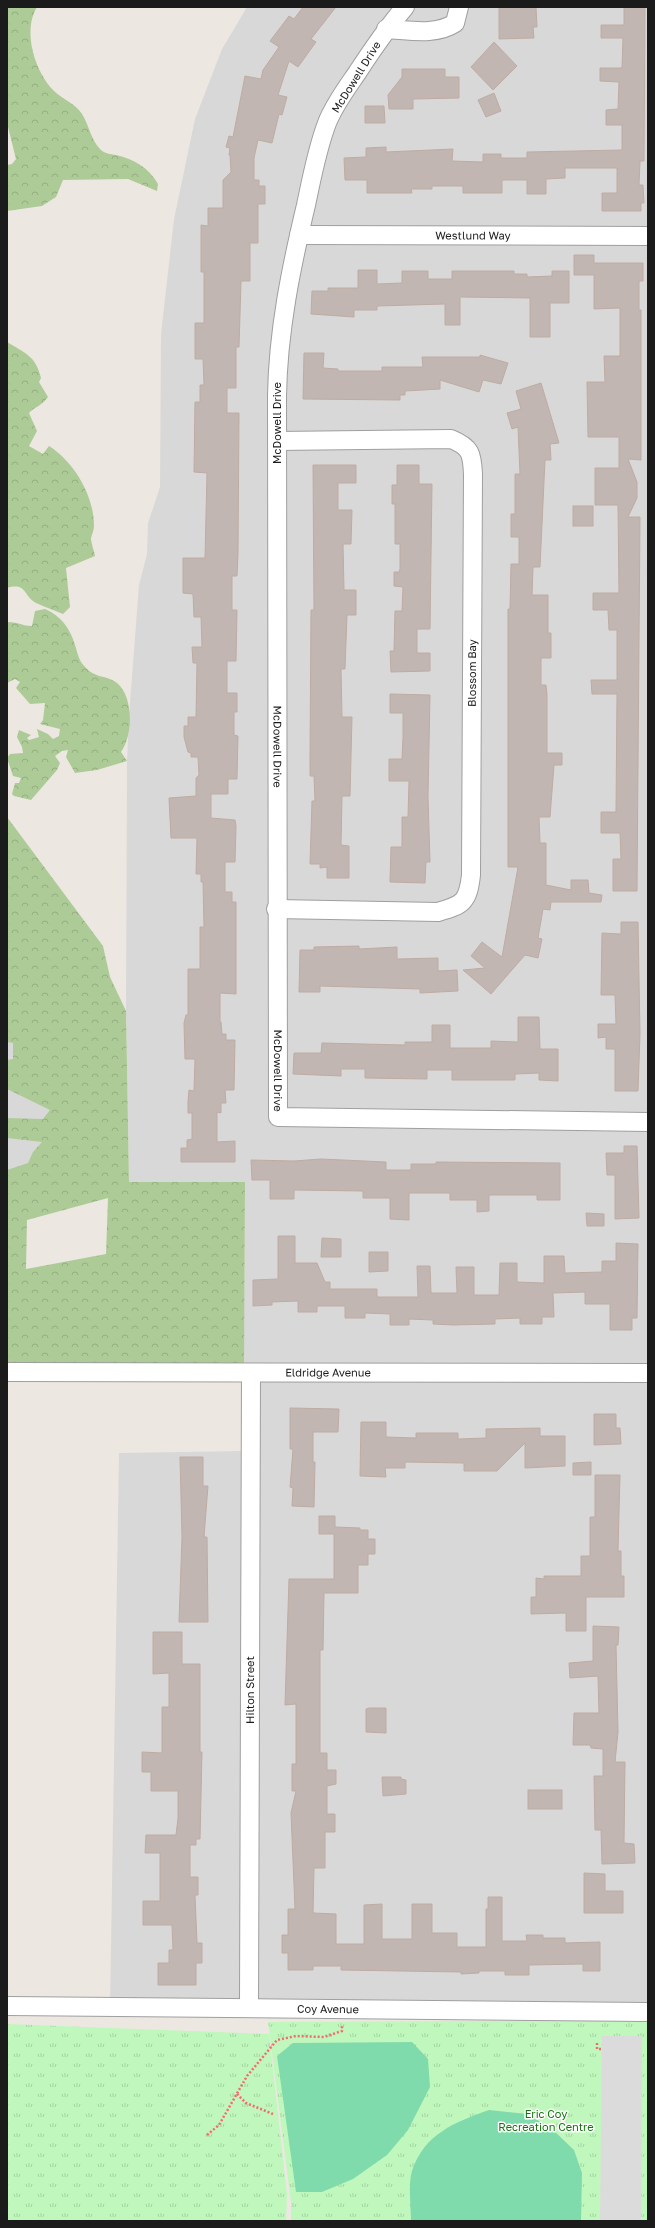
<svg xmlns="http://www.w3.org/2000/svg" width="655" height="2228" viewBox="0 0 655 2228" font-family="'Golos Text',sans-serif">
	<style>
		.residential { fill: #d9d8d8 }
		.forest { fill: url(#forest-crowns); fill-rule: evenodd }
		.park { fill: url(#park-tufts) }
		.pitch { fill: #80dbac }
		.parking { fill: #dbdbdb }
		.building { fill: #c1b6b1; stroke: #beaca4 }
		.lines { fill: none; stroke-linecap: round; stroke-linejoin: round }
		.minor-casing { stroke: #9f9f9f; stroke-width: 20 }
		.path { stroke: #f6696d; stroke-width: 2.5; stroke-dasharray: 2 2; stroke-linecap: butt }
		.minor { stroke: #fff; stroke-width: 18 }
		.labels { text-anchor: middle; stroke-width: 3; stroke-linejoin: round; paint-order: stroke }
		.street-label { font-size: 11px; fill: #1b1b1b; stroke: #fff }
		.park-label { font-size: 11px; fill: #13750e; stroke: #fff }
	</style>
	<defs>
		<pattern id="forest-crowns" width="20" height="18" patternUnits="userSpaceOnUse"><rect width="20" height="18" fill="#adcb96"/><path d="M2 6a3 3 0 1 1 6 0M12 15a3 3 0 1 1 6 0" fill="none" stroke="#94ae81"/></pattern>
		<pattern id="park-tufts" width="24" height="20" patternUnits="userSpaceOnUse"><rect width="24" height="20" fill="#c0f7bd"/><path d="M3 7l-1-3M5 7V3M7 7l1-3M15 17l-1-3M17 17v-4M19 17l1-3" fill="none" stroke="#a4d3a2"/></pattern>
	</defs>
	<rect width="100%" height="100%" fill="#ede7e1"/>
	<g class="residential">
		<path d="M247 7H648V2012L110 2007 119 1453 243 1451 245 1182H129L126 1011 127 761 129 715 139 585 147 554 148 523 160 487 161 334 174 219 195 119 222 49Z"/>
		<path d="M7 1009 54 1095V1149L7 1175Z"/>
	</g>
	<g class="forest">
		<path d="M7 7H37C22 31 35 72 54 91 63 100 75 103 82 114 89 125 91 140 100 149 105 154 110 154 116 155 134 159 149 168 158 184L157 191 128 179 63 180 56 197 42 206 7 211V165L12 164 16 159 7 123Z"/>
		<path d="M7 342C25 353 36 356 41 378L39 382 48 397C41 407 35 406 29 413L37 431 29 446 43 454 49 446C74 462 94 495 94 526 94 530 92 534 91 538 91 543 94 550 95 556L66 568 70 607 63 614C54 610 44 607 36 603 23 596 27 582 7 588Z"/>
		<path d="M45 609C61 616 70 628 75 645 77 651 78 657 81 662 95 681 104 673 117 683 134 697 133 736 121 752L127 761 97 770 75 773 66 757 68 750 62 751 55 756 60 763 57 770 31 800 14 796 12 794 15 783H19L21 778 13 776 7 758 10 754 23 753 22 747 17 737 19 730 31 735 27 738 29 740 39 737 37 729 48 734 53 739 59 736 60 729 40 724 43 720 45 703 30 704 16 688 20 682 15 679 7 683V622C19 622 22 626 32 626L35 611Z"/>
		<path d="M7 817 103 946 110 977 126 1011 129 1182H245L244 1370 7 1363V1170L28 1163 33 1152 42 1142 7 1138V1118L43 1119 50 1110 7 1089V1060L13 1059V1043L7 1042ZM108 1198 106 1254 26 1269 27 1220Z"/>
	</g>
	<g class="park">
		<path d="M648 2020V2221H291V2202L268 2022Z"/>
		<path d="M7 2024 269 2034 287 2195 286 2221H7Z"/>
	</g>
	<g class="pitch">
		<path d="M412 2042 428 2059 430 2087 408 2130 387 2155 353 2179 322 2192H296L277 2056 293 2043Z"/>
		<path d="M489 2110 527 2114 551 2128 574 2150 582 2173 581 2221H411C411 2208 408 2183 412 2171 424 2134 455 2122 489 2110Z"/>
	</g>
	<path class="parking" d="M602 2036H642L641 2221H600Z"/>
	<g class="building">
		<path d="M303 7H336L311 39 316 42 298 67 289 61 278 95 287 97 282 115 279 114 272 143 258 140 254 158V180H259V186H265V204H258V243H250V281H241L239 347H236V388H227V413H239L238 554 237 576H232V610H237L236 661H227V693H237V712H234V735L238 736 237 779H228V794H211V818L235 820 236 826 235 862H225V892H232V902H236V994L220 993V1022H221L222 1034H226V1040H235L234 1090H225L226 1103H221V1113L217 1112V1142L235 1141V1162H181V1148H187V1140L192 1139V1113H188V1101L189 1090 194 1091 195 1059H185L184 1023 186 1015H188V969H200V927H204L203 882H201V874H196L197 838H171L169 798 196 796V778L199 775 198 757H191V753L188 752 184 737V726H188V717H196L197 663H193L192 647H202L201 617H194L193 594 183 593V558H205L207 473 194 472 195 402H200V385H204L203 359H195V323H204V272H201V225L208 226V208H223V180L231 172 230 155H229L230 148 226 147 229 136 233 137 245 76 261 79 263 70 279 47 270 41 289 16 294 19Z"/>
		<path d="M499 7H536L537 27H533L534 38 499 39Z"/>
		<path d="M624 7H645L644 161H640L639 185H643L644 203H641V211H602V193H617V168H565V178L546 179V194H527V180H502V193H463V186H432V189H411L412 193H367V180H345L344 158 366 157V148L386 147V152L453 149 452 161 483 162V154H501V158H527V152L622 150V125H606V110L618 109 619 82 600 81V68H622L623 38H601V25H624Z"/>
		<path d="M494 42 517 66 493 90 471 67Z"/>
		<path d="M402 69H445V77H459V98L413 99V109H389L388 95 402 77Z"/>
		<path d="M494 93 501 111 486 117 478 100Z"/>
		<path d="M365 106H384L385 123H365Z"/>
		<path d="M574 255H594V263H643V281H639V310H641V460L628 459 637 482V498L628 517H640L637 891H613V859H621L620 833H601V812H616L617 694H592L591 680H617V630H609L608 610H593V593H619L618 505H595V468H619V437H588L587 382H605L604 356H620V308L594 309V275H574Z"/>
		<path d="M358 270H377V284L402 283V271H428V279H452V271H514V274H527V277L552 276V271H569V303H550V337H530V298L460 297V325H445V304L377 306V310H354V317L311 314 312 291H328V288H358Z"/>
		<path d="M304 353H324L323 368 338 369V371H382V367H423L422 357H480V355L508 363 501 384 483 380 479 392 440 380V389L405 391V395H400V400L303 399Z"/>
		<path d="M541 383 559 443 550 444 551 460H545L540 567H533L532 595H548V633H551V658H541V685H546L547 695V753H562V765H554L550 817H539L540 843H546V885L571 890V880H588L589 893 602 895 601 902H551L550 910 543 909 538 938 542 939 538 958 525 955 491 994 463 970 485 968 471 956 482 942 502 957 518 867H508V609H510L511 564H519V537H511V514H515V474H520L518 427 512 429 507 413 521 409 516 391Z"/>
		<path d="M313 465H356V483H338V510H352L351 544H343L344 590H356V615H347L345 669H341L342 717H352L350 796H342L341 845 349 846V878H327V867L320 868V864H310L312 801H315L314 776H310V758L311 610H314Z"/>
		<path d="M397 465H419V484H432L430 629H417V653H430V671L391 672 390 651H394L395 611H402L403 587 394 586V572H399L400 569V544H395V504H392V485H397Z"/>
		<rect x="573" y="506" width="20" height="20"/>
		<path d="M390 694 430 695 428 797 430 862H426L425 883 390 882 391 847H402V817H408L409 781H389V759H402L403 738V713H390Z"/>
		<path d="M621 922H638L640 1034 638 1091H615V1049H606V1037L598 1038V1024H616L615 995H601L602 933 621 934Z"/>
		<path d="M359 946V949L397 947V959L438 958V971L457 970 458 991 420 993V989L320 986V992H299L300 950H314V947Z"/>
		<path d="M518 1017H539L540 1049H558V1081L539 1080V1073L515 1074V1080H452V1070H427V1079L365 1078V1069H341V1076L293 1074 294 1053H321L322 1043 405 1045V1042H432V1025H450V1048H491V1041L518 1042Z"/>
		<path d="M624 1146H637L639 1218 615 1219V1175H607L606 1153H624Z"/>
		<path d="M321 1159 386 1162V1170H411V1164H436V1162L560 1163V1200H537V1195H489V1211L477 1212V1200H450V1193H409V1220L390 1219V1198H363V1191L294 1190V1199H270V1180H252L251 1160 294 1161Z"/>
		<path d="M586 1213 604 1214V1226H587Z"/>
		<path d="M278 1236H295V1263H317L325 1282H330V1289H377V1297H418L417 1266H430L431 1293H457L456 1267H474V1295H499L500 1263H517V1282L544 1283V1256H564L565 1273 602 1272V1261H616V1243L638 1244 637 1318H632V1330H610V1304H585V1292L553 1293 554 1317H542V1324H520V1318L495 1319V1324L453 1325 433 1324V1320L409 1319V1325H390V1314L365 1313V1318H345V1306H317V1312H298V1301L272 1302V1305L253 1306V1280L278 1279Z"/>
		<path d="M322 1238 341 1239V1257H321Z"/>
		<path d="M369 1252H388V1271L369 1272Z"/>
		<path d="M290 1408 339 1409 338 1432H313V1462H315L314 1507 292 1506 293 1488 290 1487 293 1449H290Z"/>
		<path d="M594 1414H616V1428H620L621 1444 594 1445Z"/>
		<path d="M361 1422H386V1437L416 1438V1433H458V1439L486 1438V1429L540 1428V1436H565V1466L525 1468V1443L497 1471H464V1463L405 1462V1468H385L386 1477 360 1476Z"/>
		<path d="M180 1457H203V1486H208L204 1537H207L208 1622H179L182 1537Z"/>
		<path d="M591 1462V1475H573V1463Z"/>
		<path d="M595 1475H620L618 1551H621V1576H624V1597H586V1631H566V1613L531 1614V1597H536V1578L544 1579V1576H581V1556H590V1517H595Z"/>
		<path d="M319 1516H335V1527L360 1528V1530H368V1539H375V1554H368V1565H358V1593H324L323 1650H320V1753H327V1770H336V1784L327 1786V1814H335V1832H325V1868H314L313 1913 336 1914V1944H364V1905L382 1904V1939H412V1904H432V1933H457V1947H486V1909H488V1897H502V1941H527L526 1935H543V1938H565V1943L600 1942V1971H583V1964L529 1965V1975H505V1971H479V1973L461 1974V1972L341 1970V1966H313V1970H288V1953H282V1935H288V1909H295L291 1813 296 1791H292V1764H296V1704L285 1705 289 1579H334V1534H319Z"/>
		<path d="M593 1626 619 1627 618 1645H616L618 1732 615 1762H625L624 1843 634 1844 635 1863 602 1864 601 1830H595L594 1776H603V1749L591 1748 590 1745H573L574 1713H599L598 1676 570 1678 569 1663 593 1661Z"/>
		<path d="M153 1632H182V1664H200V1752H202L200 1839H196V1845H190V1877H198V1895H195L197 1943H202V1963H196V1985H158V1963H169V1950H173L172 1925H143V1901H160V1853H145L146 1835H176L178 1818V1791H151V1772H142V1752L162 1753V1707H169V1673L153 1674Z"/>
		<path d="M369 1708H386V1733L366 1732V1709Z"/>
		<path d="M382 1777H401V1779L406 1780V1794L383 1796Z"/>
		<rect x="528" y="1790" width="34" height="19"/>
		<path d="M584 1873 605 1874V1891H623V1913H584Z"/>
	</g>
	<g class="lines">
		<g class="minor-casing">
			<g id="minor">
				<path id="s1" d="M405 7C387 28 372 50 357 73 346 89 334 105 327 123 317 149 312 177 306 205 291 268 278 331 277 396L278 1117 648 1122"/>
				<path d="M386 29C409 30 435 36 455 23L459 7"/>
				<path id="s2" d="M299 235 648 236"/>
				<path id="s3" d="M276 909 438 912C463 905 468 902 471 875L473 474C472 454 471 447 451 439L277 441"/>
				<path id="s4" d="M7 1372 648 1373"/>
				<path id="s5" d="M7 2006 648 2012"/>
				<path id="s6" d="M249 2008 251 1373"/>
			</g>
		</g>
		<g class="path">
			<path d="M597 2043V2049H602"/>
			<path d="M237 2094 246 2103 273 2114"/>
			<path d="M207 2135 219 2125 247 2076 277 2040 296 2036 324 2037 342 2031V2026"/>
		</g>
		<use href="#minor" class="minor"/>
	</g>
	<g class="labels">
		<g class="street-label">
			<text transform="translate(356 77) rotate(-58)" y="4">McDowell Drive</text>
			<text dy="4" stroke="none"><textPath href="#s2" startOffset="174">Westlund Way</textPath></text>
			<text transform="translate(277 423) rotate(-90)" y="4">McDowell Drive</text>
			<text dy="4" stroke="none"><textPath href="#s3" startOffset="419">Blossom Bay</textPath></text>
			<text dy="4" stroke="none"><textPath href="#s1" startOffset="769">McDowell Drive</textPath></text>
			<text dy="4" stroke="none"><textPath href="#s1" startOffset="1093">McDowell Drive</textPath></text>
			<text dy="4" stroke="none"><textPath href="#s4" startOffset="321">Eldridge Avenue</textPath></text>
			<text dy="4" stroke="none"><textPath href="#s6" startOffset="318">Hilton Street</textPath></text>
			<text dy="4" stroke="none"><textPath href="#s5" startOffset="321">Coy Avenue</textPath></text>
		</g>
		<g class="park-label">
			<text x="546" y="2118">Eric Coy<tspan x="546" dy="13">Recreation Centre</tspan></text>
		</g>
	</g>
	<rect width="655" height="2228" fill="none" stroke="#1b1b1b" stroke-width="16"/>
</svg>
